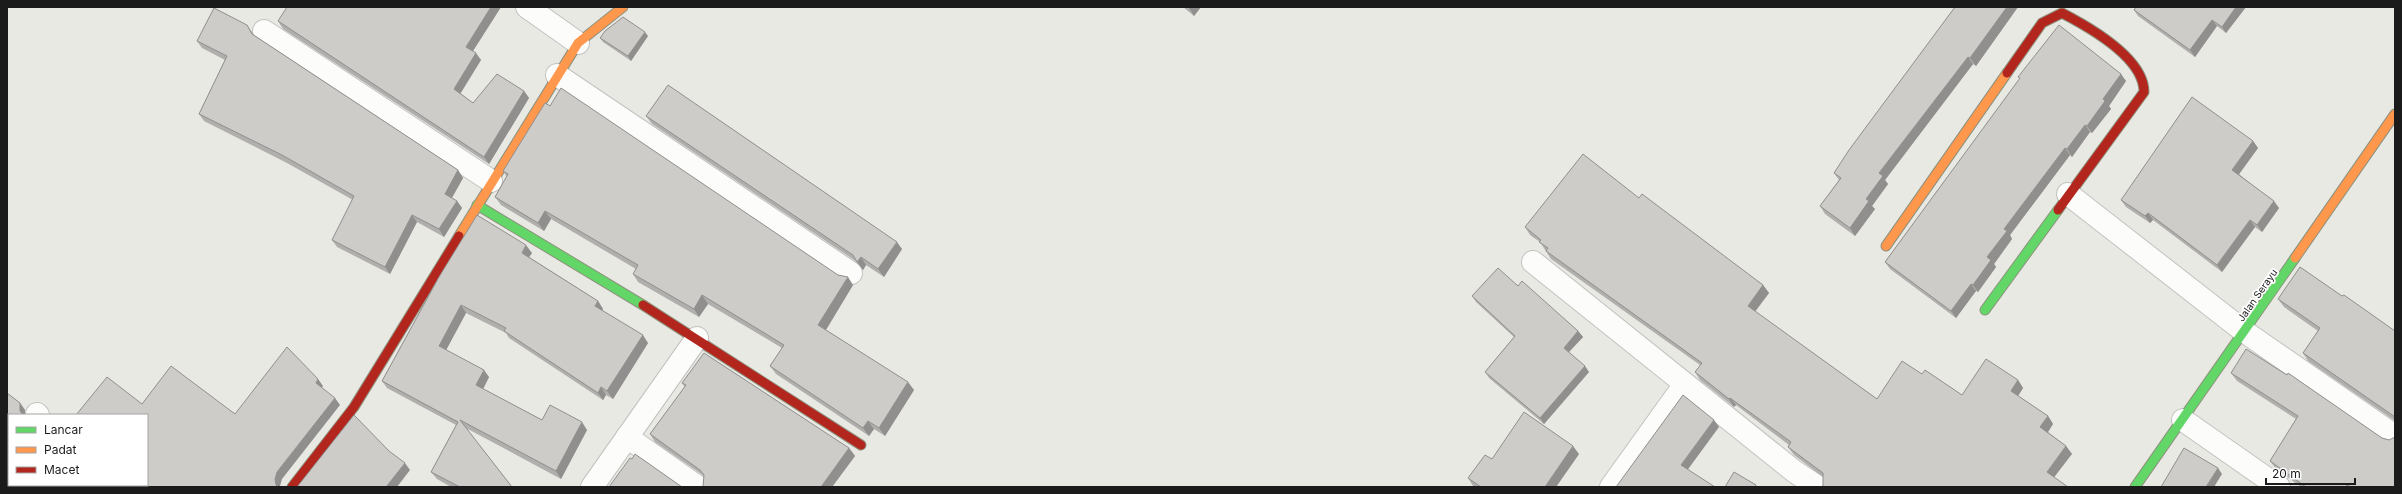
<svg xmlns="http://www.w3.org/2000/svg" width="2402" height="494" viewBox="0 0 2402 494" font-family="Inter,sans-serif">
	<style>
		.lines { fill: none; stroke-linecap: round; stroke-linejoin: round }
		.street-casing { stroke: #c2c2c0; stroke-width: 24 }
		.fast-casing { stroke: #8e927e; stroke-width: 11 }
		.slow-casing { stroke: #8e927e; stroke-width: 11 }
		.jam-casing { stroke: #8e927e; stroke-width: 11 }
		.street { stroke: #fcfcfb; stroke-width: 22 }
		.fast { stroke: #63d668; stroke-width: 9 }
		.slow { stroke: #ff974d; stroke-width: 9 }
		.jam { stroke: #b3261e; stroke-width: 9 }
		.wall { fill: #b1afad }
		.shaded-wall { fill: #908f8d }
		.building { fill: #ceccc9; stroke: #908f8d }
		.labels { text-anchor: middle; stroke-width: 3.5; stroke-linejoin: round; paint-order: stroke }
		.street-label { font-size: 10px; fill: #1b1b1b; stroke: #fff }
	</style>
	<rect width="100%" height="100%" fill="#e9e9e4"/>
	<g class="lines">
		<g class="street-casing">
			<g id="street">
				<path d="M527 7 578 43"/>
				<path d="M264 31 491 181"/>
				<path d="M557 75 851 273"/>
				<path d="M2068 194 2245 332 2395 436"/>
				<path d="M1533 262 1795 472 1818 487"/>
				<path d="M37 414 38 415"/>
				<path d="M2183 420 2279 487"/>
				<path d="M627 437 698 487"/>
				<path d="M118 485 120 487"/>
				<path d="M592 487 697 338"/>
				<path d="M1611 487 1685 384"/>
			</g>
		</g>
		<g class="fast-casing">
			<g id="fast">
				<path d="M477 205 643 305"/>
				<path d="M1985 310 2058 210"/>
				<path d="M2135 487 2295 258"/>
			</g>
		</g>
		<g class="slow-casing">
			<g id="slow">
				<path d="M459 236 578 43 623 7"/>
				<path d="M1886 246 2007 73"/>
				<path d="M2295 258 2395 114"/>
			</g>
		</g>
		<g class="jam-casing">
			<g id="jam">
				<path d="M2007 73 2042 23 2062 13C2089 27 2144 58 2144 92L2058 210"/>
				<path d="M643 305 861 445"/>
				<path d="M292 487 354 407 459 236"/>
			</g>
		</g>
		<use href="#street" class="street"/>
		<use href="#fast" class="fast"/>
		<use href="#slow" class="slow"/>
		<use href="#jam" class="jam"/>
	</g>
	<g class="wall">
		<path d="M501 7 473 51 481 60 460 93 473 103 524 91 529 98 489 164 283 29 278 21Z"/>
		<path d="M1183 7H1201L1194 16Z"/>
		<path d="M1955 7H2018L1976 66 1973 64 1885 180 1888 184 1872 206 1875 209 1855 236 1825 214 1820 206 1839 180 1834 173Z"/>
		<path d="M2136 7H2246L2226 33 2217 26 2195 57 2138 16 2134 10Z"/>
		<path d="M247 25 254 35 458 170 463 178 452 198 457 201 462 208 444 237 417 222 390 274 337 247 332 240 353 200 287 163 204 121 199 114 225 60 202 48 197 41Z"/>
		<path d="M648 36 631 61 603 42 600 38Z"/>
		<path d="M2018 77 2126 81 2109 106 2111 109 2092 133 2090 132 2072 157 2070 155 2010 235 2012 239 1994 264 1996 267 1978 292 1976 291 1956 318 1890 269 1885 262 2020 79Z"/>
		<path d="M646 116 902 249 884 277 866 265 863 270 857 262 652 124Z"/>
		<path d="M2253 141 2258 148 2239 174 2279 208 2262 232 2255 227 2222 272 2153 220 2150 223 2126 207 2121 200Z"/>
		<path d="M503 171 838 275 853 285 826 330 914 390 885 436 874 429 869 436 776 374 770 366 782 348 708 304 699 317 638 282 633 274 636 269 551 219 544 231 501 205 495 197 507 177Z"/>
		<path d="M1639 198 1763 285 1769 293 1755 312 1877 399 1922 374 1962 395 2018 380 2023 388 2018 396 2048 416 2053 424 2048 432 2066 446 2072 454 1823 486V477L1794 455 1788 447 1789 445 1736 405 1734 407 1700 380 1695 372 1700 365 1551 259 1540 242 1530 235 1525 227Z"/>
		<path d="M532 253 529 257 598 301 603 309 602 310 648 343 613 399 606 395 603 400 509 338 506 333 466 313 446 350 489 377 483 389 542 420 587 430 561 479 466 428 512 487H451L437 479 431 472 456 425 387 388 382 381 439 277Z"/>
		<path d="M1518 286 1578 331 1583 337 1569 352 1589 372 1544 424 1489 378 1485 372 1514 337 1476 302 1472 296Z"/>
		<path d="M2342 296 2395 331V421L2308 361 2303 353 2318 331 2284 307 2278 299Z"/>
		<path d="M2231 373 2382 438 2389 440 2395 487H2301L2276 469 2270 461 2296 419 2237 381Z"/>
		<path d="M682 383 849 448 855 456 832 487H702L703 486 704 476 655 442 650 434 685 387Z"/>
		<path d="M7 393 20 403 25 410V415H9V472L7 471Z"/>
		<path d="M1579 454 1556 487H1475L1473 486 1468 478 1492 459Z"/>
	</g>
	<g class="shaded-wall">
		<path d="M491 7H501L471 54 466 47Z"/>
		<path d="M1190 7H1201L1194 16 1189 8Z"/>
		<path d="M2007 7H2018L1976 66 1970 58Z"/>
		<path d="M2236 7H2246L2226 33 2222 27Z"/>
		<path d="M2212 20 2217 26 2195 57 2190 50Z"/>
		<path d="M645 32 648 36 631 61 628 56Z"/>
		<path d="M476 53 481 60 459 96 454 89Z"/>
		<path d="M1968 57 1973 64 1885 180 1888 184 1872 206 1875 209 1855 236 1850 228 1866 199 1879 173Z"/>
		<path d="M2121 74 2126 81 2109 106 2111 109 2092 133 2087 126 2103 99Z"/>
		<path d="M524 91 529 98 489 164 484 157Z"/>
		<path d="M2085 125 2090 132 2072 157 2067 149Z"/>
		<path d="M2253 141 2258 148 2237 177 2232 170Z"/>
		<path d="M2065 148 2070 155 2010 235 2012 239 1994 264 1996 267 1978 292 1973 285 1987 257 2004 229Z"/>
		<path d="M458 170 463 178 450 201 445 194Z"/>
		<path d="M457 201 462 208 444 237 439 229Z"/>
		<path d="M2274 201 2279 208 2262 232 2257 225Z"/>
		<path d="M545 211 551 219 544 231 538 223Z"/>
		<path d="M2148 213 2153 220 2150 223 2145 216Z"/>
		<path d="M412 215 417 222 390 274 385 267Z"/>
		<path d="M2250 220 2255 227 2222 272 2217 265Z"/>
		<path d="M897 242 902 249 884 277 878 269Z"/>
		<path d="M526 245 532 253 527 260 522 253Z"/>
		<path d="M861 257 866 265 863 270 857 262Z"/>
		<path d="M848 277 853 285 824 333 818 325Z"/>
		<path d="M1971 284 1976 291 1956 318 1951 311Z"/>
		<path d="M1763 285 1769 293 1753 314 1748 306Z"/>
		<path d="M702 295 708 304 699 317 694 309Z"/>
		<path d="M598 301 603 309 600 314 595 306Z"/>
		<path d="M461 305 466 313 444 354 439 346Z"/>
		<path d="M1578 331 1583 337 1568 353 1564 348Z"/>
		<path d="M643 335 648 343 613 399 607 391Z"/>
		<path d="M1585 366 1589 372 1544 424 1540 418Z"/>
		<path d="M484 370 489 377 481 393 476 385Z"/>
		<path d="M318 379 323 386 320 390 316 383Z"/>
		<path d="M2018 380 2023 388 2016 399 2011 391Z"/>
		<path d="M908 382 914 390 885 436 879 428Z"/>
		<path d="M601 387 606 395 603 400 598 393Z"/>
		<path d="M335 398 340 405 282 479 280 486V487H277L276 485 275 479 277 472Z"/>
		<path d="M1730 398 1736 405 1734 407 1729 399Z"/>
		<path d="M20 403 25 410V415H23L20 411Z"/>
		<path d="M2048 416 2053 424 2046 435 2040 427Z"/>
		<path d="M1714 420 1719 427 1686 472 1681 465Z"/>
		<path d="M868 421 874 429 869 436 863 428Z"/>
		<path d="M582 422 587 430 561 479 556 471Z"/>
		<path d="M1573 446 1579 454 1556 487H1545Z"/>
		<path d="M2066 446 2072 454 2052 480 2047 472Z"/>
		<path d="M849 448 855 456 832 487H821Z"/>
		<path d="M405 463 410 470 397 487H386Z"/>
		<path d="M2218 468 2222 474 2214 487H2206Z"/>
		<rect x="104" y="485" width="3" height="2"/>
	</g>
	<g class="building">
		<path d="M287 7H491L466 47 476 53 454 89 473 103 497 74 524 91 484 157 278 21Z"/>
		<path d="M1955 7H2007L1970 58 1968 57 1879 173 1883 176 1866 199 1869 201 1850 228 1820 206 1841 178 1834 173 1849 150Z"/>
		<path d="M2136 7H2236L2222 27 2212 20 2190 50 2134 10Z"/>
		<path d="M214 8 247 25 252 34 458 170 445 194 457 201 439 229 412 215 385 267 332 240 354 196 282 155 199 114 227 56 197 41Z"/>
		<path d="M623 17 645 32 628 56 600 38 605 31Z"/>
		<path d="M2059 25 2121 74 2103 99 2105 101 2087 126 2085 125 2067 149 2065 148 2004 229 2007 231 1987 257 1991 260 1973 285 1971 284 1951 311 1885 262 2020 78 2018 77Z"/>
		<path d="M668 85 897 242 878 269 861 257 857 262 853 255 646 116Z"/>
		<path d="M561 88 838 275 848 277 818 325 908 382 879 428 868 421 863 428 770 366 784 345 702 295 694 309 633 274 638 265 545 211 538 223 495 197 508 174 503 171 545 103 550 106Z"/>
		<path d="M2192 97 2253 141 2232 170 2274 201 2257 225 2250 220 2217 265 2148 213 2145 216 2121 200Z"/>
		<path d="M1583 154 1639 198 1642 194 1763 285 1748 306 1877 399 1902 361 1922 374 1925 370 1962 395 1986 359 2018 380 2011 391 2048 416 2040 427 2066 446 2047 472 2068 487H1821L1823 486V473L1788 447 1791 442 1730 398 1729 399 1695 372 1702 363 1546 251 1548 248 1539 242 1541 240 1525 227Z"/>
		<path d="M477 215 526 245 522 253 598 301 595 306 643 335 607 391 601 387 598 393 504 331 506 328 461 305 439 346 484 370 476 385 542 420 550 405 582 422 556 471 460 420 512 487H460L431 472 458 422 382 381 439 277Z"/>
		<path d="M2300 267 2342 296 2344 295 2395 331V417L2303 353 2320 328 2278 299Z"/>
		<path d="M1498 268 1518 286 1522 281 1578 331 1564 348 1585 366 1540 418 1485 372 1515 336 1472 296Z"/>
		<path d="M287 347 318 379 316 383 335 398 277 472 275 479 276 485 278 487H125L126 485H147V415H76L107 377 142 404 171 366 235 414Z"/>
		<path d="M2246 349 2287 375 2288 373 2382 438 2389 440 2395 437V487H2351L2347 485 2346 487H2306L2270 461 2298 416 2231 373Z"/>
		<path d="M704 353 849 448 821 487H702L703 486 704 475 700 470 650 434 686 385 682 383Z"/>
		<path d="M7 393 20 403V411L23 415H9V469L7 468Z"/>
		<path d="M1683 395 1714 420 1681 465 1715 487H1616Z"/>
		<path d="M1524 412 1573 446 1545 487H1481L1468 478 1485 455 1492 459Z"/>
		<path d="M354 415 389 451 405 463 386 487H297Z"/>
		<path d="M2184 448 2218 468 2206 487H2161Z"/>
		<path d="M635 454 682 487H609L630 458 632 459Z"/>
		<path d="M1734 472 1756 485 1755 487H1725Z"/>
		<path d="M10 485H104L105 487H8Z"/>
	</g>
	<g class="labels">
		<g class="street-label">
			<text transform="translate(2257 295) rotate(-55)" y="4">Jalan Serayu</text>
		</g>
	</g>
	<rect width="2402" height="494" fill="none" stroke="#1b1b1b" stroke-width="16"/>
	<rect x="8" y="414" width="140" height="72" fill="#ffffff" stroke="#a4a4a4"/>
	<rect x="16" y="427" width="20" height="6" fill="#63d668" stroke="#a4a4a4"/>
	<text x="44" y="434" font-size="12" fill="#1b1b1b">Lancar</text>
	<rect x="16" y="447" width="20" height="6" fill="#ff974d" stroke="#a4a4a4"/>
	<text x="44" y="454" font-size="12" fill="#1b1b1b">Padat</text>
	<rect x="16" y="467" width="20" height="6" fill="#b3261e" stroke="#a4a4a4"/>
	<text x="44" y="474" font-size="12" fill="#1b1b1b">Macet</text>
	<path d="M2266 478v6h89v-6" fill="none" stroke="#1b1b1b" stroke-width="2"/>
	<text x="2272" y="478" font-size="12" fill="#1b1b1b" stroke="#ffffff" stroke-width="3" paint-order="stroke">20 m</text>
</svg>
